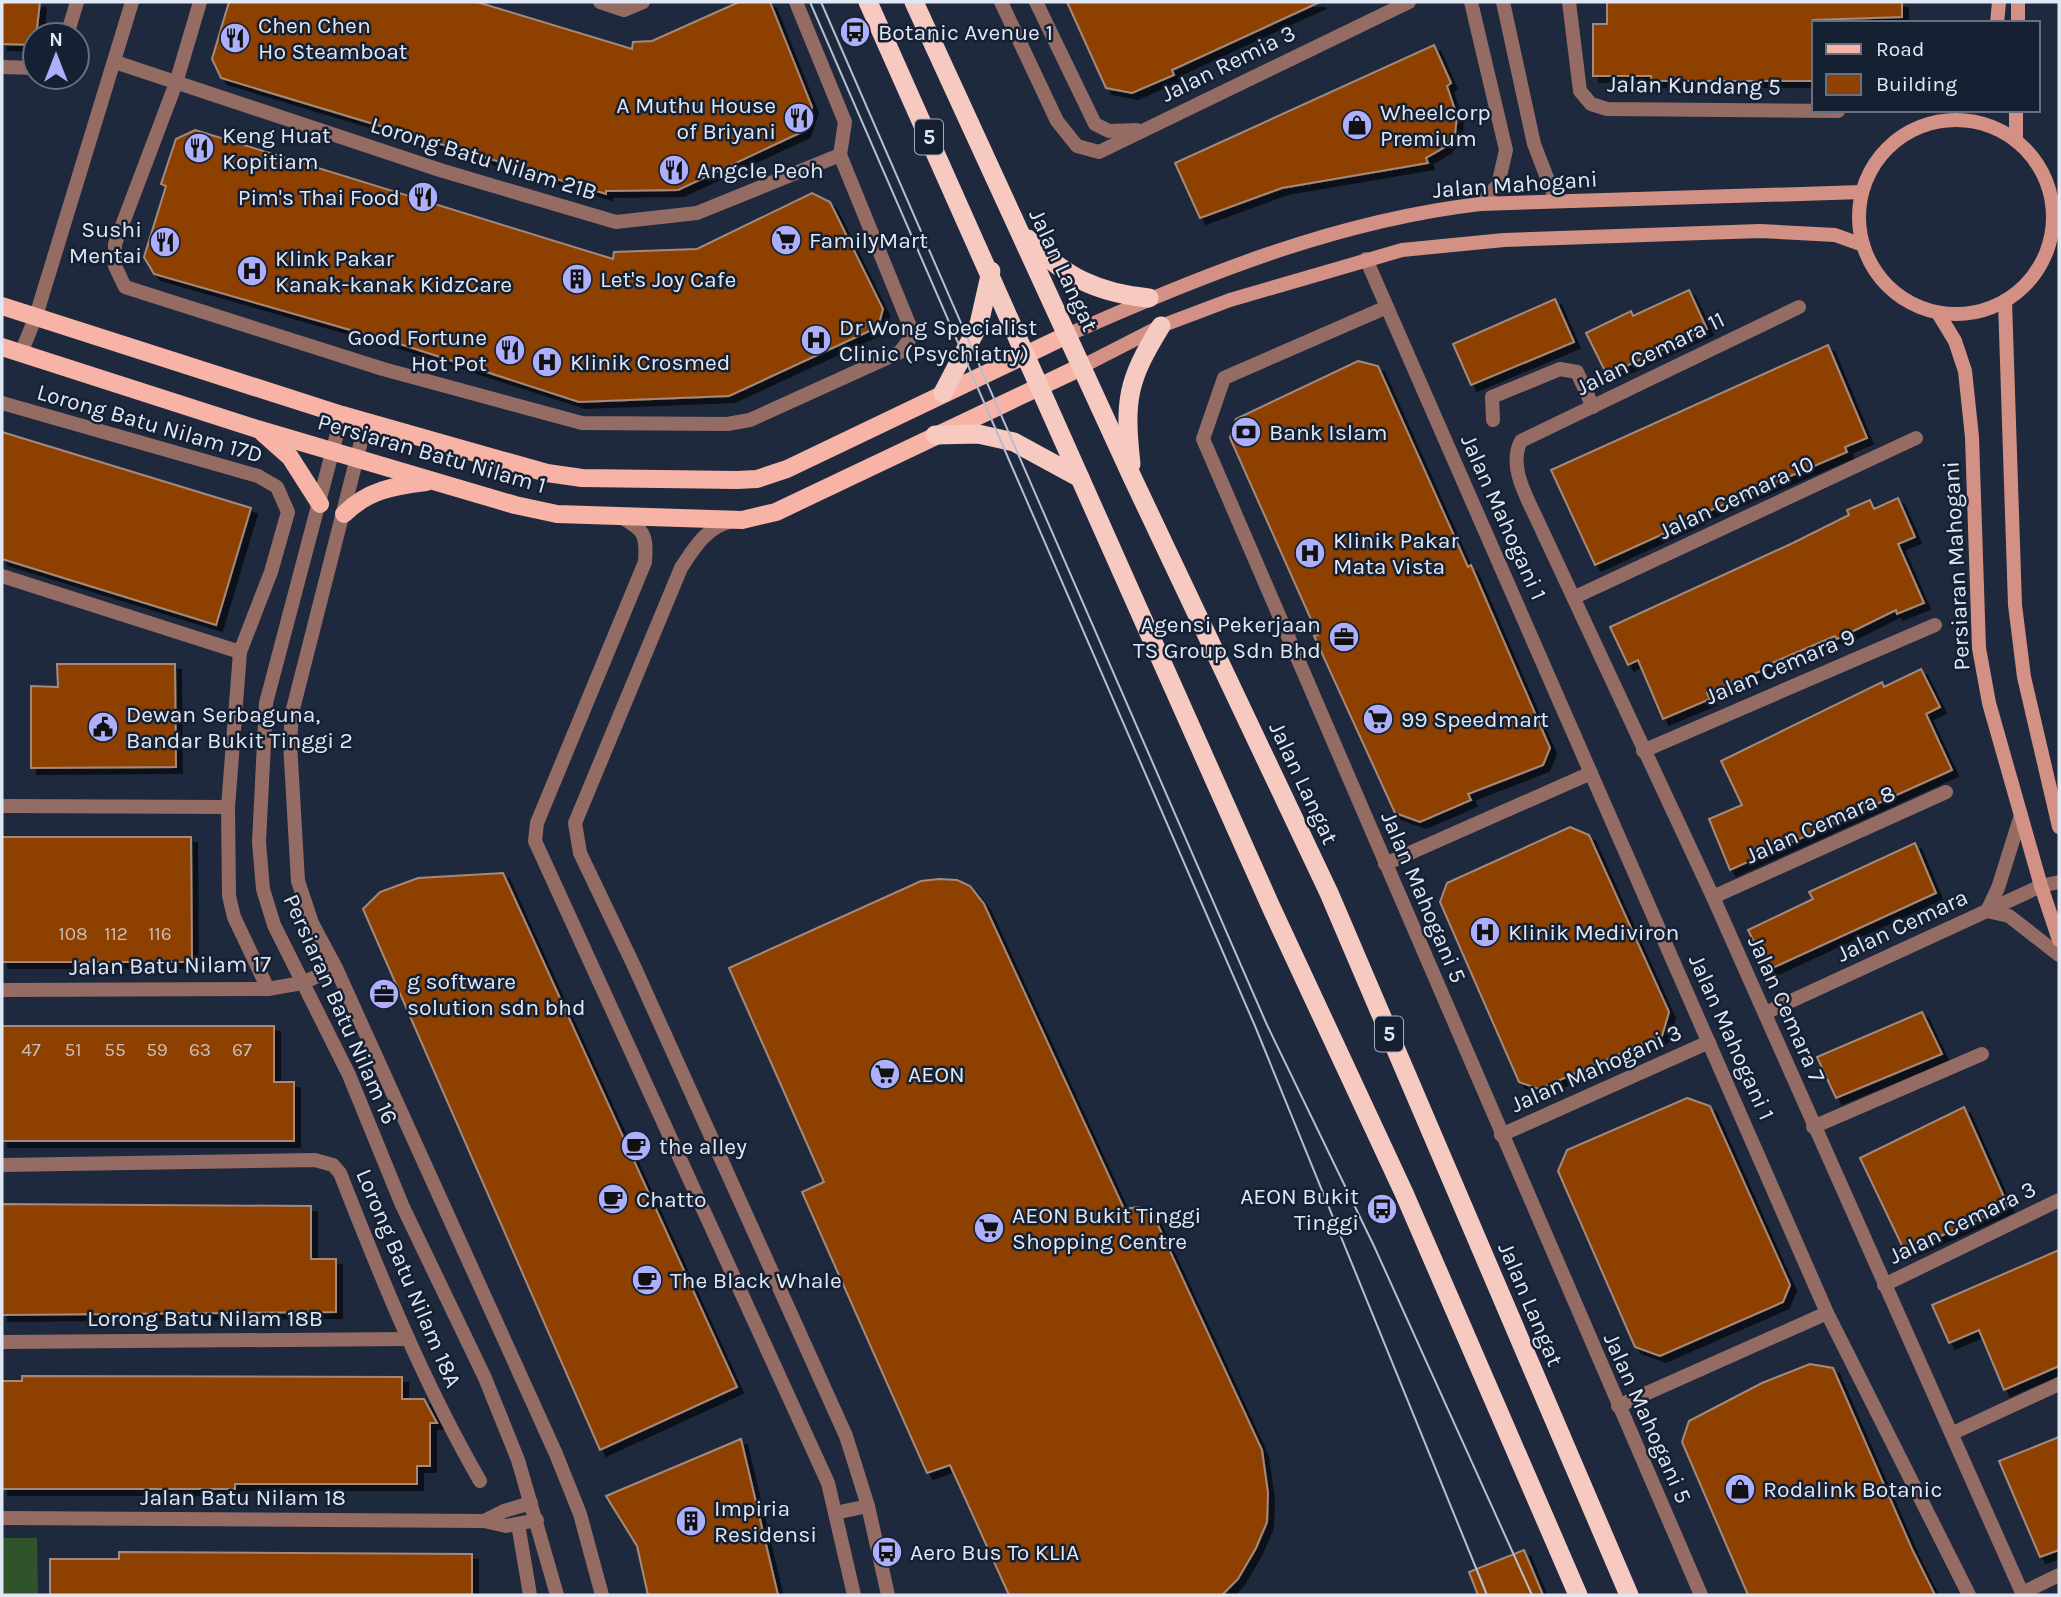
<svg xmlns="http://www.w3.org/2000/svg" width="2061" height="1597" viewBox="0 0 2061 1597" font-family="Karla,sans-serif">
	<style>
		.green { fill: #2f532a }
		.building { fill: #8d4103; stroke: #a5897a; stroke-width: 2; filter: url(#shadow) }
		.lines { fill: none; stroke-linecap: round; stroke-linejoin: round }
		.minor { stroke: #956c64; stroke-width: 14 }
		.tertiary { stroke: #956c64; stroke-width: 14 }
		.secondary { stroke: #d29184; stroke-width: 14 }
		.primary { stroke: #f7b3a6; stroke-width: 18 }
		.trunk { stroke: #f6cac1; stroke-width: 19 }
		.tram { stroke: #b5becd; stroke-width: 2 }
		.labels { text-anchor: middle; stroke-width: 5; stroke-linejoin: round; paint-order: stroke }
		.number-label { font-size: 19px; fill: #cbbeb9 }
		.shield { fill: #152033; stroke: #a3acbc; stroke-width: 2 }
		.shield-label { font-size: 21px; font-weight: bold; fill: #e0e8f6 }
		.poi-label { font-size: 23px; fill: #e0e8f6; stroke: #152033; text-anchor: start }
		.street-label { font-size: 23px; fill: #e0e8f6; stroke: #152033 }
	</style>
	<defs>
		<filter id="shadow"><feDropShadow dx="6" dy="6" stdDeviation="0" flood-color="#0009"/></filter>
	</defs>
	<rect width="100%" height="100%" fill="#1e293e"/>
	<path class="green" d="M2 1538H37L38 1595H2Z"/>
	<g class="building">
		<path d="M2 2H40L35 45 2 44Z"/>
		<path d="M229 2H477L632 49 633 42 652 41 739 2H770L812 107 804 131 678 190 606 191V194L221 78 212 59Z"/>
		<path d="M1067 2H1320L1172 70 1174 75 1132 93 1106 88Z"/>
		<path d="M1607 2H1902V17L1813 20V81H1651V76H1593V24H1607Z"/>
		<path d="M1434 45 1451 83 1447 86 1457 116 1455 134 1445 147 1426 158 1428 163 1282 188 1200 218 1175 163Z"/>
		<path d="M195 130 613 259 614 252 697 249 812 193 830 202 883 309 878 327 729 396 579 402 403 345 154 274 144 257 166 186 161 184 176 139Z"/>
		<path d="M1689 290 1707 329 1607 375 1586 333 1631 311 1633 316Z"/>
		<path d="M1555 299 1574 342 1471 385 1453 344Z"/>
		<path d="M1828 345 1867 438 1845 447 1847 452 1697 516 1698 518 1595 565 1551 470Z"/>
		<path d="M1358 361 1378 366 1468 567 1471 565 1550 748 1543 765 1468 794 1471 800 1420 822 1395 813 1314 636 1318 635 1230 438 1236 419Z"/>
		<path d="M2 432 251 508 216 625 2 559Z"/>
		<path d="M1898 498 1915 537 1898 544 1924 603 1897 614 1896 610 1837 639 1835 636 1765 666 1766 669 1707 693 1710 699 1663 719 1638 660 1628 665 1610 627 1793 543 1849 515 1847 510 1870 500 1874 509Z"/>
		<path d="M57 664H175L176 767 31 768V686L58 687Z"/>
		<path d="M1921 669 1940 707 1926 714 1952 770 1730 870 1709 819 1742 805 1721 761 1882 682 1884 687Z"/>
		<path d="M1570 827 1589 835 1669 1012 1662 1036 1539 1089 1519 1082 1440 902 1447 883Z"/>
		<path d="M2 837H191L192 962H2Z"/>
		<path d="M1915 843 1936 893 1768 970 1748 930 1813 899 1809 892Z"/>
		<path d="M503 873 737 1387 600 1450 363 909 380 892 418 878Z"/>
		<path d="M939 879 957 880 970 886 984 904 1124 1209 1138 1207 1151 1210 1262 1450 1268 1493 1267 1522 1256 1548 1238 1579 1222 1595H1009L950 1465 927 1473 802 1192 824 1182 729 968 921 881Z"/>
		<path d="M1922 1012 1942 1054 1836 1098 1817 1057Z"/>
		<path d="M2 1026H274V1082H294V1141H2Z"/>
		<path d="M1687 1098 1710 1106 1790 1285 1783 1302 1660 1356 1635 1347 1558 1171 1567 1150Z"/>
		<path d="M1964 1107 2008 1206 1905 1252 1860 1158Z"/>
		<path d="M2 1204 311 1206V1259H336V1312L2 1315Z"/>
		<path d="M2059 1250V1366L2004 1390 1979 1330 1949 1343 1932 1305Z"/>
		<path d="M1810 1364 1833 1368 1912 1549 1935 1595H1748L1682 1442 1689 1421 1762 1383Z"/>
		<path d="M22 1376 402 1377V1399H424L437 1423H430V1466H417V1484H235V1489H2V1381H22Z"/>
		<path d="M2059 1437V1550L2040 1557 1999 1461Z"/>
		<path d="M741 1439 778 1595H648L637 1546 606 1496Z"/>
		<path d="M1524 1550 1543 1595H1478L1469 1572Z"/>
		<path d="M119 1552 472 1554V1595H50V1559H119Z"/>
	</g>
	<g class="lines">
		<g class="minor">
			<path d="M200 2 176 83 115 244V266L125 287 383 369 582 423 727 424 750 420 900 352 909 340 911 329 840 155 845 122 796 2"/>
			<path d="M600 2 624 10 643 2"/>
			<path d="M1001 2 1057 121 1077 146 1099 152 1409 2"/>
			<path d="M1036 2 1095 124 1109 131 1137 130"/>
			<path d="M1471 2 1506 150 1498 185 1480 204"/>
			<path d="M1503 2 1534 144 1556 201"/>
			<path d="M1569 2 1580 91 1591 104 1607 109 1838 111"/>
			<path d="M67 35 77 2"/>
			<path d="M115 62 440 170 616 222 697 213 840 155"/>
			<path d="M2 67 35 68"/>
			<path d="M1366 259 1827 1313 1969 1595"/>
			<path d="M1387 307 1224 378 1203 439 1701 1595"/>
			<path d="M1799 307 1521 441C1507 467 1529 501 1540 526L1713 897 2023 1595"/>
			<path d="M21 353 36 316 132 2"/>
			<path d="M2 403 258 476 277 487 288 512 271 572 240 652 228 807 229 896 234 917 268 989"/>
			<path d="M1493 420 1492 397 1560 369 1577 372 1593 407"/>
			<path d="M619 516C644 530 647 533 645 562L537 823 535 841 828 1483 854 1595"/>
			<path d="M733 521C708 525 694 548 681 568L575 823 580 853 634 966 846 1436 868 1506 888 1595"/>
			<path d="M2 576 240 652"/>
			<path d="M1575 597 1916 438"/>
			<path d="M1643 751 1935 625"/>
			<path d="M2 806 228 807"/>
			<path d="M1385 864 1591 773"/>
			<path d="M1713 897 1946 792"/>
			<path d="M2 990 268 989 302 983 336 968"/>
			<path d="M1765 1013 2041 886 2059 882"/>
			<path d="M1813 1127 1982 1054"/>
			<path d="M1501 1135 1709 1042"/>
			<path d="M2 1165 315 1160 333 1165 340 1173C381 1278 423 1382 480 1481"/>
			<path d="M1884 1285 2059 1200"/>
			<path d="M2 1342 408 1339"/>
			<path d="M1618 1406 1827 1313"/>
			<path d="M1953 1433 2059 1384"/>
			<path d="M835 1513 868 1506"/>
			<path d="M2 1518 484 1521 506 1526 537 1520"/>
			<path d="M484 1521 504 1511 531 1503"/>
			<path d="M518 1524 530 1595"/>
			<path d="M2022 1593 2059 1575"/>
		</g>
		<g class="tertiary">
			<path d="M342 415 266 703 259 842 263 889 274 925 349 1075 402 1205 485 1378 518 1460 557 1595"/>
			<path d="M366 422 292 713 290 743 298 881 312 923 336 968 556 1454 580 1514 602 1595"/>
			<path d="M2021 815 1998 888 1987 911 2009 916 2059 955"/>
		</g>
		<g class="secondary">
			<path d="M1997 23 1999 2"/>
			<path d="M2018 23V2"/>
			<circle cx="1956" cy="217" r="97"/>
			<path d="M2016 141V110"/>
			<path d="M2005 301 2015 605 2024 677 2059 827"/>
			<path d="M1938 313 1955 341 1965 371 1972 437 1979 648 1989 703 2041 886 2059 940"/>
			<path d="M1067 335C1200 276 1335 221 1480 204L1862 192"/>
			<path d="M1081 367 1161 326 1230 300 1402 250 1504 240 1760 231 1835 235 1863 245"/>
		</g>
		<g class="primary">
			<path d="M2 306 342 415 547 473 582 478 737 480 757 479 787 469 1067 335"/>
			<path d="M2 347 257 429 515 505 557 514 742 520 776 512 1081 367"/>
			<path d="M263 433 290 457 320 504"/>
			<path d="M344 514C368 490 394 486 426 482"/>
		</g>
		<g class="trunk">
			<path d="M868 2 1271 907 1404 1193 1578 1595"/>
			<path d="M914 2 1133 479 1329 893 1629 1595"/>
			<path d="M1028 239C1064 277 1098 293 1149 298"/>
			<path d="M943 393 979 324 991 271"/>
			<path d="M935 435 978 434 1014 442 1080 478"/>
			<path d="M1131 464C1124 400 1127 381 1161 326"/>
		</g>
		<g class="tram">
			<path d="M810 2 1255 1026 1487 1595"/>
			<path d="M821 2 1267 1025 1374 1246 1532 1595"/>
		</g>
	</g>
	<defs>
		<g id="bus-disc" transform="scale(1.575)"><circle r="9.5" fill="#adaffb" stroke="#152033"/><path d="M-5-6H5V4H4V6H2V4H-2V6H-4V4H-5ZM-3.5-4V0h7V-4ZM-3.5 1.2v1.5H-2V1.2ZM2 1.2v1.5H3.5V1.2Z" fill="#111"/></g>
		<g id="restaurant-disc" transform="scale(1.575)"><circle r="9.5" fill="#adaffb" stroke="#152033"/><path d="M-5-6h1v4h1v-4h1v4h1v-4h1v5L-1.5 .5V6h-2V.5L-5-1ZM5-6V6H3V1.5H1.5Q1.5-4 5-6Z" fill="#111"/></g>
		<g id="shop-disc" transform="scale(1.575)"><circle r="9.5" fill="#adaffb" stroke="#152033"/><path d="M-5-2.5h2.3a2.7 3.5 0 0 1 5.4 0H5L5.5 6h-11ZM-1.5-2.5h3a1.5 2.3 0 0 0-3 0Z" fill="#111"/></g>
		<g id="supermarket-disc" transform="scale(1.575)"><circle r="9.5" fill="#adaffb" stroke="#152033"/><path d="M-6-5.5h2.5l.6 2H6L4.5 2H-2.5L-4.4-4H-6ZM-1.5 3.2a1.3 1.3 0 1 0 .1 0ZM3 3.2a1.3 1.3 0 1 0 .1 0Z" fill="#111"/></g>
		<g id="hospital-disc" transform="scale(1.575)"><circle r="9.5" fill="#adaffb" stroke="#152033"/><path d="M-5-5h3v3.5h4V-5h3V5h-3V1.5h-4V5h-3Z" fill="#111"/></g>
		<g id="building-disc" transform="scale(1.575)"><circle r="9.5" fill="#adaffb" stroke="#152033"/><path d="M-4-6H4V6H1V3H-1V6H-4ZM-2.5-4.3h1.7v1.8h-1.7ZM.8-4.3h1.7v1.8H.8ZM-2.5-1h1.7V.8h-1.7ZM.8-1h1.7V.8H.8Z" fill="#111"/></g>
		<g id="bank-disc" transform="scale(1.575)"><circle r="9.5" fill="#adaffb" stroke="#152033"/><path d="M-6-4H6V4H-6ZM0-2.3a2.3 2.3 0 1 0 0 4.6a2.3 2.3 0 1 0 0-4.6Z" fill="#111"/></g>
		<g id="office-disc" transform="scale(1.575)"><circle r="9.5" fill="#adaffb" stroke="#152033"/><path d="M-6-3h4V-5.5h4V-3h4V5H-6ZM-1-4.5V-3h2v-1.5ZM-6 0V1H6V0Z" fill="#111"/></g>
		<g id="civic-disc" transform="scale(1.575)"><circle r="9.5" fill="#adaffb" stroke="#152033"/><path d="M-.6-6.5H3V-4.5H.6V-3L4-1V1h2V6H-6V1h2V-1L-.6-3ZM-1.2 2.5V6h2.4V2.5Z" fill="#111"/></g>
		<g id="cafe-disc" transform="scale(1.575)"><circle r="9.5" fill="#adaffb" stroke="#152033"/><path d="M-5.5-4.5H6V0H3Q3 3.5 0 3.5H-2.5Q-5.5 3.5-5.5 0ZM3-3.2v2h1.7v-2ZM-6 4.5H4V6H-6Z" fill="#111"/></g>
	</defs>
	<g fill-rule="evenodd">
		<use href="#bus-disc" x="855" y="32"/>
		<use href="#restaurant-disc" x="235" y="38"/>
		<use href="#restaurant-disc" x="799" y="118"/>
		<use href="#shop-disc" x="1357" y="125"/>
		<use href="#restaurant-disc" x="199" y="148"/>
		<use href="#restaurant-disc" x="674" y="170"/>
		<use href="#restaurant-disc" x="423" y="197"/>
		<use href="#supermarket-disc" x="786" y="240"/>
		<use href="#restaurant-disc" x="165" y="242"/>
		<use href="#hospital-disc" x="252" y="271"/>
		<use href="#building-disc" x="577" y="279"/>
		<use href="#hospital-disc" x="816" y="340"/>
		<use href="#restaurant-disc" x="510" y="350"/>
		<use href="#hospital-disc" x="547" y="362"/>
		<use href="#bank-disc" x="1246" y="432"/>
		<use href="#hospital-disc" x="1310" y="553"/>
		<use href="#office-disc" x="1344" y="637"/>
		<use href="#supermarket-disc" x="1378" y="719"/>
		<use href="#civic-disc" x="103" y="727"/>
		<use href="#hospital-disc" x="1485" y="932"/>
		<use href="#office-disc" x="384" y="994"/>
		<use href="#supermarket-disc" x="885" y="1074"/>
		<use href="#cafe-disc" x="636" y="1146"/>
		<use href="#cafe-disc" x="613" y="1199"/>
		<use href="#bus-disc" x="1382" y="1209"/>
		<use href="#supermarket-disc" x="989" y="1228"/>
		<use href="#cafe-disc" x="647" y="1280"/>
		<use href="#shop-disc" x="1740" y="1489"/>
		<use href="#building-disc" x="691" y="1521"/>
		<use href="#bus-disc" x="887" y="1552"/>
	</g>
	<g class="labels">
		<g class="number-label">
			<text x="73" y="940">108</text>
			<text x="116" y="940">112</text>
			<text x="160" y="940">116</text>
			<text x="31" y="1056">47</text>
			<text x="73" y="1056">51</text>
			<text x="115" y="1056">55</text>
			<text x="157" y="1056">59</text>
			<text x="200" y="1056">63</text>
			<text x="242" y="1056">67</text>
		</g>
		<g class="shield">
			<rect x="915" y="119.5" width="28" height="35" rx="5"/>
			<rect x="1375" y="1016.5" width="28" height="35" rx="5"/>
		</g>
		<g class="shield-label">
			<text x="929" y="144">5</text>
			<text x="1389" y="1041">5</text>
		</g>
		<g class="poi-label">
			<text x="258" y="33">Chen Chen<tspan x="258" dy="26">Ho Steamboat</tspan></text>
			<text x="878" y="40">Botanic Avenue 1</text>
			<text x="776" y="113" text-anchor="end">A Muthu House<tspan x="776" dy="26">of Briyani</tspan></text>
			<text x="1380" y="120">Wheelcorp<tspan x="1380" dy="26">Premium</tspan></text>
			<text x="222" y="143">Keng Huat<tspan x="222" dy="26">Kopitiam</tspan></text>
			<text x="697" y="178">Angcle Peoh</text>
			<text x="400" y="205" text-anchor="end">Pim's Thai Food</text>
			<text x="142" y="237" text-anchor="end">Sushi<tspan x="142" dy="26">Mentai</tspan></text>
			<text x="809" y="248">FamilyMart</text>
			<text x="275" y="266">Klink Pakar<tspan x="275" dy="26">Kanak-kanak KidzCare</tspan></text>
			<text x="600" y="287">Let's Joy Cafe</text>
			<text x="839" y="335">Dr Wong Specialist<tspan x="839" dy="26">Clinic (Psychiatry)</tspan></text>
			<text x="487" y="345" text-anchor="end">Good Fortune<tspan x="487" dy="26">Hot Pot</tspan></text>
			<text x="570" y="370">Klinik Crosmed</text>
			<text x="1269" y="440">Bank Islam</text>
			<text x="1333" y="548">Klinik Pakar<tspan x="1333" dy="26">Mata Vista</tspan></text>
			<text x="1321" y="632" text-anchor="end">Agensi Pekerjaan<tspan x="1321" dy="26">TS Group Sdn Bhd</tspan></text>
			<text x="126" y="722">Dewan Serbaguna,<tspan x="126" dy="26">Bandar Bukit Tinggi 2</tspan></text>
			<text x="1401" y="727">99 Speedmart</text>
			<text x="1508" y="940">Klinik Mediviron</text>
			<text x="407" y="989">g software<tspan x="407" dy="26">solution sdn bhd</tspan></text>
			<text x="908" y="1082">AEON</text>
			<text x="659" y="1154">the alley</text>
			<text x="1359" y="1204" text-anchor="end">AEON Bukit<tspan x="1359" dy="26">Tinggi</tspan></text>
			<text x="636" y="1207">Chatto</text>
			<text x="1012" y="1223">AEON Bukit Tinggi<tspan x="1012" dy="26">Shopping Centre</tspan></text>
			<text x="670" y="1288">The Black Whale</text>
			<text x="1763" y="1497">Rodalink Botanic</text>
			<text x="714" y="1516">Impiria<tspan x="714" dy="26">Residensi</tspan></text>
			<text x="910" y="1560">Aero Bus To KLIA</text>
		</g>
		<g class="street-label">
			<text transform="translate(1228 63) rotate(-26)" y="8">Jalan Remia 3</text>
			<text transform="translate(1694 85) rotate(1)" y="8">Jalan Kundang 5</text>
			<text transform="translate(484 158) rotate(17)" y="8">Lorong Batu Nilam 21B</text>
			<text transform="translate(1515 184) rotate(-4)" y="8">Jalan Mahogani</text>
			<text transform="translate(1064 270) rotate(65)" y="8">Jalan Langat</text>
			<text transform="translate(1650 353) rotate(-26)" y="8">Jalan Cemara 11</text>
			<text transform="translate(150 423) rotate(16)" y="8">Lorong Batu Nilam 17D</text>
			<text transform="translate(432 453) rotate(16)" y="8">Persiaran Batu Nilam 1</text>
			<text transform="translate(1736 497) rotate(-25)" y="8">Jalan Cemara 10</text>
			<text transform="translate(1504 517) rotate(66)" y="8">Jalan Mahogani 1</text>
			<text transform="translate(1956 566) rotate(-93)" y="8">Persiaran Mahogani</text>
			<text transform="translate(1780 666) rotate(-23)" y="8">Jalan Cemara 9</text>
			<text transform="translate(1304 783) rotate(65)" y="8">Jalan Langat</text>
			<text transform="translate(1820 824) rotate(-24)" y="8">Jalan Cemara 8</text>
			<text transform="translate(1424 897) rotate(67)" y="8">Jalan Mahogani 5</text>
			<text transform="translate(1902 925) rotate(-25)" y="8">Jalan Cemara</text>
			<text transform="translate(170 965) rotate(-1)" y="8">Jalan Batu Nilam 17</text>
			<text transform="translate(341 1009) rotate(66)" y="8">Persiaran Batu Nilam 16</text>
			<text transform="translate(1787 1009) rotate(66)" y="8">Jalan Cemara 7</text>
			<text transform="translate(1732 1037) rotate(66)" y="8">Jalan Mahogani 1</text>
			<text transform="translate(1596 1068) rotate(-24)" y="8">Jalan Mahogani 3</text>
			<text transform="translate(1962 1222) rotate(-26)" y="8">Jalan Cemara 3</text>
			<text transform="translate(409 1278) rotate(67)" y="8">Lorong Batu Nilam 18A</text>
			<text transform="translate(1531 1304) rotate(67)" y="8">Jalan Langat</text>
			<text x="205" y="1326">Lorong Batu Nilam 18B</text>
			<text transform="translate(1648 1418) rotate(66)" y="8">Jalan Mahogani 5</text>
			<text x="243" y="1505">Jalan Batu Nilam 18</text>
		</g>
	</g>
	<rect width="2061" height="1597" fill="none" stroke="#e0e8f6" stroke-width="7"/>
	<rect x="1812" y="21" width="228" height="91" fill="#152033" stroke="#667081" stroke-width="2"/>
	<rect x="1826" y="44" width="35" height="10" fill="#f7b3a6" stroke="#667081" stroke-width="2"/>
	<text x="1876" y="56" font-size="21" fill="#e0e8f6">Road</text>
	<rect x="1826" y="74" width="35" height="21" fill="#8d4103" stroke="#667081" stroke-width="2"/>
	<text x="1876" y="91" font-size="21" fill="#e0e8f6">Building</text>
	<g transform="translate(56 56)"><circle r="33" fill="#152033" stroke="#667081" stroke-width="2"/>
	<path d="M0-5L12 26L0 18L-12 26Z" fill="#adaffb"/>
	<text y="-10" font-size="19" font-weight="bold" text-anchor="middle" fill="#e0e8f6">N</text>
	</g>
</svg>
